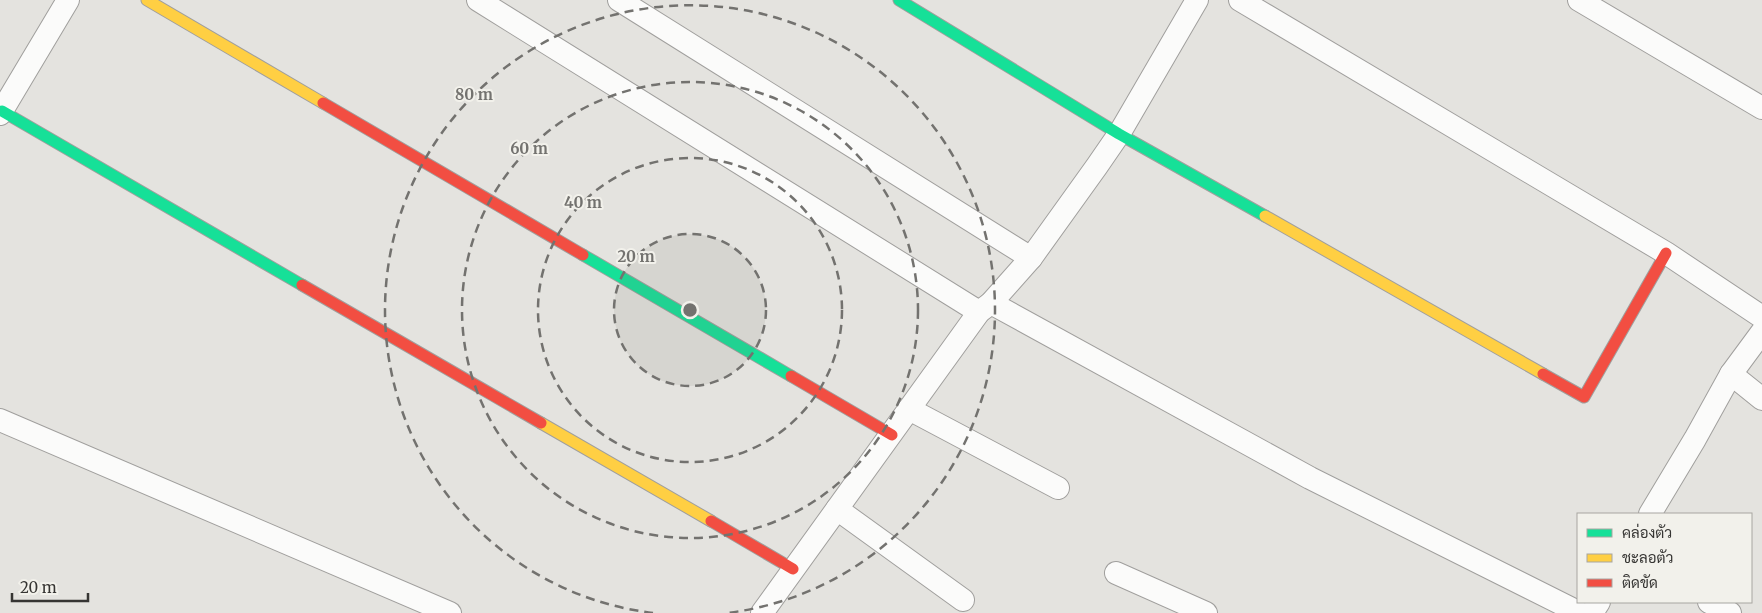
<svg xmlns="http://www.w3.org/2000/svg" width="1762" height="613" viewBox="0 0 1762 613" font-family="Merriweather,Sarabun,serif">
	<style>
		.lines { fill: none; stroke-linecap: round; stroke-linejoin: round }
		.street-casing { stroke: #a09f9d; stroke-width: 24 }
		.fast-casing { stroke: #a09f9d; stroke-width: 13 }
		.slow-casing { stroke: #a09f9d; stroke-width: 13 }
		.jam-casing { stroke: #a09f9d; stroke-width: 13 }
		.street { stroke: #fbfbfa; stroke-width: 22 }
		.fast { stroke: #16e098; stroke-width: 11 }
		.slow { stroke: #ffcf43; stroke-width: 11 }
		.jam { stroke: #f24e42; stroke-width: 11 }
		.ring { fill: none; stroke: #73726f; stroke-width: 2.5; stroke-dasharray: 9 6 }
		.centre { fill: #73726f; stroke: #f2f1eb; stroke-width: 2.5 }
		.ring-label { font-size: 15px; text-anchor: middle; font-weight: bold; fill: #73726f; stroke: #f2f1eb; stroke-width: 4; stroke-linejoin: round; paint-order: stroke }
	</style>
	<rect width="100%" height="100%" fill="#e4e3df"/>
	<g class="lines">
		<g class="street-casing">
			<g id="street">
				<path d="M478 0 979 312"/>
				<path d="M619 0 1031 258"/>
				<path d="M1240 0 1666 253 1762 317"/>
				<path d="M1579 0 1762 108"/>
				<path d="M0 114 68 0"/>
				<path d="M991 303 1310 478 1580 613"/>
				<path d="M1731 374 1762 399"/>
				<path d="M909 409 1058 488"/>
				<path d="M0 420 450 613"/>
				<path d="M837 509 963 600"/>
				<path d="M1650 514 1695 439 1731 374 1762 332"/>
				<path d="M1116 573 1206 613"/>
				<path d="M1709 602 1730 613"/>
				<path d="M762 613 979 312 991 303 1031 258 1097 166 1119 134 1197 0"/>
				<path d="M1592 613 1599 602"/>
			</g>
		</g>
		<g class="fast-casing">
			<g id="fast">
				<path d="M899 0 1119 134 1265 216"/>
				<path d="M2 111 302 285"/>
				<path d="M583 255 791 376"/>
			</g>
		</g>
		<g class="slow-casing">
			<g id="slow">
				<path d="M147 0 323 103"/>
				<path d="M1265 216 1543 374"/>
				<path d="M541 423 711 521"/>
			</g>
		</g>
		<g class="jam-casing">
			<g id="jam">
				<path d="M323 103 583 255"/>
				<path d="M302 285 541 423"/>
				<path d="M1543 374 1584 397 1666 253"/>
				<path d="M791 376 892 435"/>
				<path d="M711 521 793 569"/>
			</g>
		</g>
		<use href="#street" class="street"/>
		<use href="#fast" class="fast"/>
		<use href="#slow" class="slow"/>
		<use href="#jam" class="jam"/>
	</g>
	<circle cx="690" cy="310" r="76" fill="#73726f" fill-opacity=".12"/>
	<g class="ring">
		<circle cx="690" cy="310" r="76"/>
		<circle cx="690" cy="310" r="152"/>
		<circle cx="690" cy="310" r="228"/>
		<path d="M653 613A305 305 0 1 1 727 613"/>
	</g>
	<circle cx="690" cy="310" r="8" class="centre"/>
	<g class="ring-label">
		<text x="474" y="100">80 m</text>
		<text x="529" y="154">60 m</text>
		<text x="583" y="208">40 m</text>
		<text x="636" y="262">20 m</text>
	</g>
	<rect x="1577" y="513" width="175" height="90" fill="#f2f1eb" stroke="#a7a6a1"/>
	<rect x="1587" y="529" width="25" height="8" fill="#16e098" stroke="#a7a6a1"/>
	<text x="1622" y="538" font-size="15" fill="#363533">คล่องตัว</text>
	<rect x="1587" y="554" width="25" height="8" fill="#ffcf43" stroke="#a7a6a1"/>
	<text x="1622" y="563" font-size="15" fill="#363533">ชะลอตัว</text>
	<rect x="1587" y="579" width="25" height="8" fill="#f24e42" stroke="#a7a6a1"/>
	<text x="1622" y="588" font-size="15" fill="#363533">ติดขัด</text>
	<path d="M12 593v8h76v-8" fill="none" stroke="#363533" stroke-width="2.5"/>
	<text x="20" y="593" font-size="15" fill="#363533" stroke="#f2f1eb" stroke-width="4" paint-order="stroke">20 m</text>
</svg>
